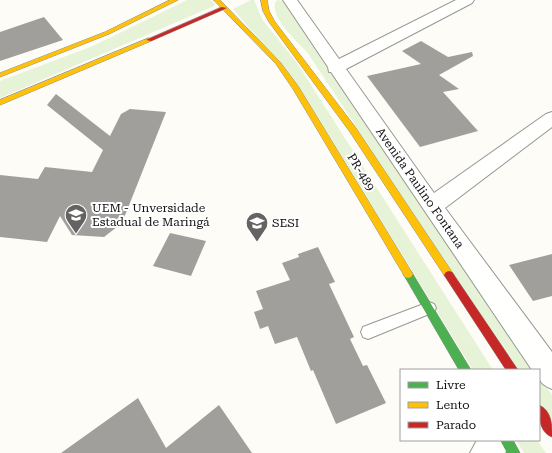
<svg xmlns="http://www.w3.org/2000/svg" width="552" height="453" viewBox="0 0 552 453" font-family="'Roboto Serif',serif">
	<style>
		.green { fill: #e7f3d7 }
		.building { fill: #a19f9c }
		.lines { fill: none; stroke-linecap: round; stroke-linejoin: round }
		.lane-casing { stroke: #979795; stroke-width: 2 }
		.street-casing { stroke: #979795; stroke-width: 2 }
		.fast-casing { stroke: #8e8d8b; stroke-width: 1 }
		.slow-casing { stroke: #8e8d8b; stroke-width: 1 }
		.jam-casing { stroke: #8e8d8b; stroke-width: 1 }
		.lane { fill: #fffffe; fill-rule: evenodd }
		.street { fill: #fffffe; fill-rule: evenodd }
		.fast { fill: #4caf50; fill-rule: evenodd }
		.slow { fill: #ffc107; fill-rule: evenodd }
		.jam { fill: #c62828; fill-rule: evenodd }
		.labels { text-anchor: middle; stroke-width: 4; stroke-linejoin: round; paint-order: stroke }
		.street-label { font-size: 12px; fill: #111; stroke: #fff }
		.poi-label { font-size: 12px; fill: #111; stroke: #fff; text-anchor: start }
	</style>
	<rect width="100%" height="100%" fill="#fdfcf7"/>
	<g class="green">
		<path d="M187 0H210L215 4 214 6 0 98V81L93 46Z"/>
		<path d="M251 0H254L262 19 297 63 493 370H473L299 87 233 9Z"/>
		<path d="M277 0 283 1 349 95 535 370H517L307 52C297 41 266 14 277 0Z"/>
		<path d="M539 375 552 395V423L539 404Z"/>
		<path d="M516 440H537L546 453H524Z"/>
	</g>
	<g class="building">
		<path d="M44 17 63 40 0 61V32Z"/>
		<path d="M421 41 448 57 472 52 473 56 439 75 459 89 443 92 478 131 420 147 367 76 421 64 402 51Z"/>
		<path d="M56 94 110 136 121 114 130 109 166 112 122 223 104 237 72 235 60 216 47 242 0 237V175L38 179 45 167 92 172 103 150 47 105Z"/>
		<path d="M170 233 206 241 191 276 153 266Z"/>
		<path d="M318 247 335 282 329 284 354 337 350 339 363 366 367 365 386 403 336 424 313 370 311 371 297 337 275 344 268 326 260 329 254 312 263 309 256 291 290 280 282 263 299 257 298 254Z"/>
		<path d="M552 254V296L533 301 509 265Z"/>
		<path d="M138 398 166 448 219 405 252 453H61Z"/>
	</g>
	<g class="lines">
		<g class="lane-casing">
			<path id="lane" d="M429 302 434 304 436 308 434 312 368 339 363 337 361 332 363 327Z"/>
		</g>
		<g class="street-casing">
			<g id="street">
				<path d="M283 0H297L339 59 456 0H474L472 3 346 69 434 193 546 114 552 112V127L445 208 552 352V389C541 384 539 382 539 370H532L331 72H329L328 67Z"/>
				<path d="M477 440H512L505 453H470Z"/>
			</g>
		</g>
		<g class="fast-casing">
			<g id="fast">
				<path d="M408 270 411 271 471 370H459L405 277 403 274 405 271Z"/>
				<path d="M500 440H513L520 453H507Z"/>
			</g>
		</g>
		<g class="slow-casing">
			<g id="slow">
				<path d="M170 0H178L109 34 0 77V73L105 32Z"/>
				<path d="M214 0H220L280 62 298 86 411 271 413 274 411 277 408 278 405 277 293 89 276 64Z"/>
				<path d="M261 0H267L269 11 275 22 356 128 454 275 452 278 449 279 446 278 350 132 269 22 263 11Z"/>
				<path d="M149 38 152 40 151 41 0 105V100Z"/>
			</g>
		</g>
		<g class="jam-casing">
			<g id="jam">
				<path d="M222 7 227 8 151 41 146 40Z"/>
				<path d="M449 271 452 272 518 370H506L446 278 444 275 446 272Z"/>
				<path d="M539 405C552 411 552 425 552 437 539 432 539 417 539 405Z"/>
			</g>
		</g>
		<use href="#lane" class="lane"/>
		<use href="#street" class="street"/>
		<use href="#fast" class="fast"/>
		<use href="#slow" class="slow"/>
		<use href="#jam" class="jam"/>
	</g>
	<defs>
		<g id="university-pin" transform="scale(1.15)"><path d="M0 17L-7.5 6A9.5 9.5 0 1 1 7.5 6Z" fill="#646362" stroke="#fff"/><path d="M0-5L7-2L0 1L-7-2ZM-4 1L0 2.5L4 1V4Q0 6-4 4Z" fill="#fff"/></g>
		<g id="school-pin" transform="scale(1.15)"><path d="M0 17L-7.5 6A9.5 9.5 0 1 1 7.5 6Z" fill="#646362" stroke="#fff"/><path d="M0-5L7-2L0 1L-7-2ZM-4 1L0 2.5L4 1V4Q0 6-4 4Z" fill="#fff"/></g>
	</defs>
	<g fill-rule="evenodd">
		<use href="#university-pin" x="76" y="215"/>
		<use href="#school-pin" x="257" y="223"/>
	</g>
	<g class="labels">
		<g class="street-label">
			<text transform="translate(361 172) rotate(59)" y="4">PR-489</text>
			<text transform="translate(420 188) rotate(55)" y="4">Avenida Paulino Fontana</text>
		</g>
		<g class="poi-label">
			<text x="92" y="212">UEM - Unversidade<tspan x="92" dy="14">Estadual de Maringá</tspan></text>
			<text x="272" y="227">SESI</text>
		</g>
	</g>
	<rect x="400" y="369" width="140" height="72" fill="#ffffff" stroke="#a0a0a0"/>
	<rect x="408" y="382" width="20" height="6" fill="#4caf50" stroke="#a0a0a0"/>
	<text x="436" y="389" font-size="12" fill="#111111">Livre</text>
	<rect x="408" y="402" width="20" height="6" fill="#ffc107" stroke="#a0a0a0"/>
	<text x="436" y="409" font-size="12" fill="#111111">Lento</text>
	<rect x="408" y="422" width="20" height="6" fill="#c62828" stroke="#a0a0a0"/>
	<text x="436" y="429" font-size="12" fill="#111111">Parado</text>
</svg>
